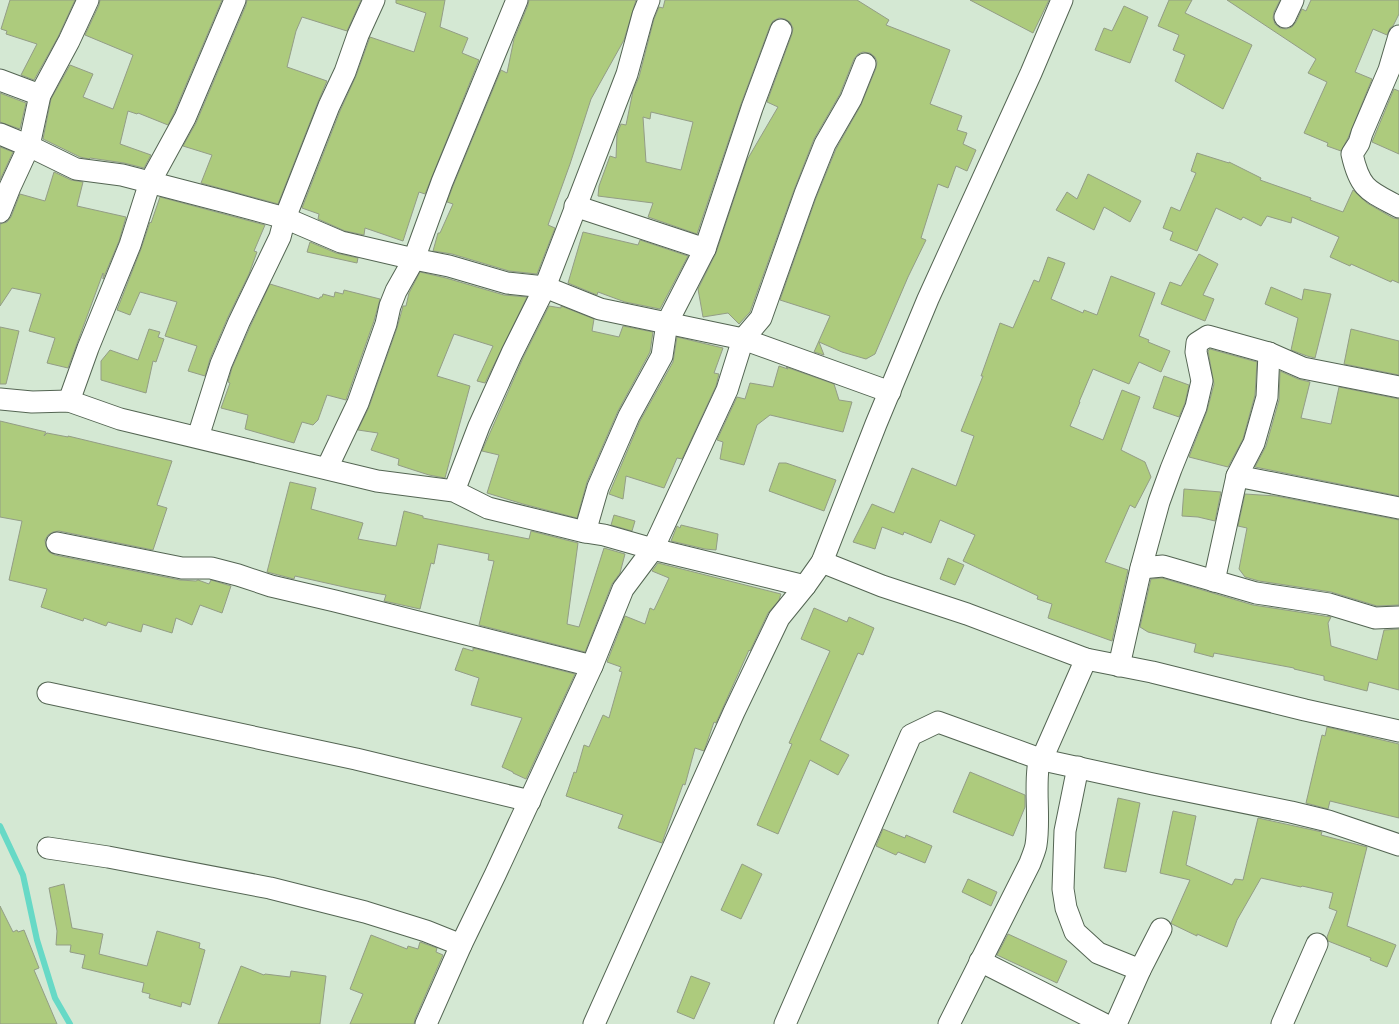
<svg xmlns="http://www.w3.org/2000/svg" width="1399" height="1024" viewBox="0 0 1399 1024" font-family="'DejaVu Sans',sans-serif">
	<style>
		.lines { fill: none; stroke-linecap: round; stroke-linejoin: round }
		.stream { stroke: #67d9c6; stroke-width: 6 }
		.building { fill: #adcb7d; stroke: #939d86; fill-rule: evenodd }
		.street-casing { stroke: #546553; stroke-width: 23 }
		.street { stroke: #fff; stroke-width: 21 }
	</style>
	<rect width="100%" height="100%" fill="#d4e8d3"/>
	<g class="lines">
		<path class="stream" d="M0 826 23 875 37 940 55 998 70 1024"/>
	</g>
	<g class="building">
		<path d="M10 0H75L58 37 34 80 21 75 37 44 6 34 7 31 1 29Z"/>
		<path d="M100 0H222L174 113 168 125 138 113 137 114 128 111 120 144 151 155 144 168 124 163 90 158 89 159 80 157 43 139 51 99 70 65 93 74 83 97 113 109 133 55 85 35 99 5Z"/>
		<path d="M247 0H361L347 31 302 17 296 31 287 67 327 81 318 102 278 204 201 183 212 155 183 146 196 123 246 5Z"/>
		<path d="M396 0H445L440 27 468 38 462 53 479 60 425 194 419 192 403 241 365 228 364 235 345 231 318 219 319 214 302 208 340 111 356 76 370 37 414 52 426 13 396 3Z"/>
		<path d="M529 0H636L624 40 591 99 570 164 548 225 555 228 537 274 509 271 452 254 433 251 438 233H440L453 204 447 202 453 186 501 70 507 73 514 39 528 5Z"/>
		<path d="M665 0H857L889 20 886 25 950 50 930 104 962 116 957 130 967 133 963 144 976 150 967 171 956 166 948 188 938 184 921 238 926 240 908 277 875 354 866 359 842 352 819 342 824 355 814 352 830 316 780 300 816 198 836 149 861 105 876 68 877 62 875 57 870 53 863 52 858 54 854 59 840 94 814 139 794 190 750 312 739 324 728 313 703 317 698 289 716 253 747 160 778 107 767 102 792 34 793 28 790 22 785 19 779 18 773 21 770 26 741 104 697 234 648 217 653 203 598 196 599 186 610 156 616 158 617 134 621 124 626 125 633 91 639 77 654 19 659 7 663 8ZM651 112 693 122 681 170 646 162 643 117 650 119Z"/>
		<path d="M970 0H1049L1033 33Z"/>
		<path d="M1169 0H1192L1185 13 1252 45 1223 109 1175 81 1185 55 1173 50 1179 35 1158 26Z"/>
		<path d="M1227 0H1280L1274 12 1273 18 1275 24 1280 28 1286 29 1292 27 1296 22 1302 9 1306 11 1311 0H1399V14L1393 26 1390 28 1387 35 1373 29 1355 72 1372 79 1348 138 1341 151 1327 146 1328 143 1304 133 1327 82 1308 73 1316 59Z"/>
		<path d="M1124 6 1148 17 1130 63 1095 50 1104 28 1112 31Z"/>
		<path d="M1394 89 1399 91V154L1372 142Z"/>
		<path d="M0 93 26 103 20 129 0 122Z"/>
		<path d="M0 147 13 152 0 180Z"/>
		<path d="M1197 153 1229 163V162L1261 178 1260 180 1311 198 1310 200 1343 212 1353 190 1367 203 1393 218 1399 219V283L1392 280 1391 282 1351 264 1350 266 1330 257 1339 237 1292 217 1291 223 1267 216 1261 226 1243 217 1241 220 1216 208 1197 251 1170 240 1173 232 1163 228 1171 207 1180 211 1196 173 1191 171Z"/>
		<path d="M54 172 71 180 83 182 77 206 126 217 119 241 103 279V273L68 368 47 363 55 338 29 331 41 294 12 288 0 306V224L7 222 11 217 20 194 45 201Z"/>
		<path d="M1088 174 1141 201 1130 222 1104 207 1094 230 1056 210 1067 192 1077 199Z"/>
		<path d="M160 197 265 225 254 251 257 252 249 274 228 317 210 359 205 376 188 371 197 346 165 336 177 302 140 292 130 315 117 310 141 249 150 222 151 223Z"/>
		<path d="M583 232 638 245 640 240 688 256 660 309 625 302 598 292 597 295 568 283Z"/>
		<path d="M310 242 336 253 358 258 357 263 307 252Z"/>
		<path d="M1199 254 1218 264 1203 295 1214 299 1205 321 1161 304 1170 282 1181 286Z"/>
		<path d="M1048 257 1065 263 1051 299 1083 313 1084 310 1097 315 1111 276 1155 293 1139 336 1149 340 1148 342 1170 351 1161 372 1139 362 1129 384 1093 369 1079 402H1080L1070 426 1103 440 1122 390 1140 397 1121 450 1145 462 1151 477 1135 508 1130 505 1105 562 1128 570 1112 641 1048 618 1052 604 1037 599 1038 596 963 561 975 535 940 520 931 543 904 532 903 535 882 527 875 549 853 542 872 504 894 513 912 468 956 486 974 436 961 431 983 376H981L1000 323 1013 328 1034 280 1039 282Z"/>
		<path d="M420 272 446 278 504 295 527 297 485 383 477 381 493 346 454 334 437 376 470 386 445 478 429 475 398 465 399 459 371 450 378 433 358 430 369 407 397 328 402 310 403 306H406L409 293Z"/>
		<path d="M270 284 319 299 320 297H322L323 294 334 297 335 292 343 294 344 290 380 299 374 321 346 400 327 395 318 420 313 425 302 422 294 443 245 429 248 415 221 408 230 383 228 382 232 368 250 327Z"/>
		<path d="M1271 287 1302 300 1304 289 1331 294 1315 358 1307 356 1291 350 1298 318 1265 304Z"/>
		<path d="M549 306 561 308V306L594 319 592 331 619 337 623 326 653 332 650 352 618 411 587 482 577 518 523 504 487 493 499 455 482 451 523 358Z"/>
		<path d="M0 327 19 331 6 384H0Z"/>
		<path d="M149 329 160 332 158 337 164 339 156 362 153 361 146 393 101 380V361L110 350 138 360Z"/>
		<path d="M1351 329 1399 341V375L1344 364Z"/>
		<path d="M677 337 723 348 714 373 719 374 716 386 682 459 677 458 664 488 626 476 623 499 609 494 640 421 673 362Z"/>
		<path d="M1210 349 1257 362 1255 395 1243 439 1228 467 1189 457 1207 411 1214 384 1208 351Z"/>
		<path d="M779 366 788 369 786 367 834 384 839 400 852 402 843 432 770 415 757 425 744 465 720 459 723 442 717 440 737 397 745 399 750 383 773 387Z"/>
		<path d="M1280 371 1298 379 1310 382 1301 418 1331 424 1339 387 1399 399V496L1255 467 1266 446 1279 400Z"/>
		<path d="M1164 376 1189 385 1185 403 1179 417 1153 408Z"/>
		<path d="M0 421 46 432 44 436 47 433 68 437V436L172 461 157 505 167 508 153 550 59 531 53 532 48 535 45 540 46 546 49 552 55 555 180 580 196 581 198 580 209 584 211 580 231 586 222 613 200 605 192 625 176 618 172 633 143 624 141 632 108 622 106 626 84 618 83 621 41 607 47 589 9 580 22 521 0 517Z"/>
		<path d="M779 463H786L836 480 824 511 769 491Z"/>
		<path d="M290 482 316 488 311 509 363 523 358 539 396 546 404 511 423 516V518L529 539 531 531 578 543 567 624 579 627 604 548 625 554 620 573 612 584 585 652 479 625 494 561 488 560 489 554 438 544 434 564 431 563 420 609 384 601 386 595 353 589 295 576 294 579 267 572Z"/>
		<path d="M1184 489 1221 492 1215 521 1198 517 1182 516Z"/>
		<path d="M1245 494 1276 496 1399 520V605L1377 606 1331 592 1259 581 1245 577 1239 569 1247 528 1238 526Z"/>
		<path d="M614 515 635 521 632 531 611 525Z"/>
		<path d="M681 525 718 534 716 550 705 549 671 541 677 526 680 528Z"/>
		<path d="M948 558 964 565 955 585 940 579Z"/>
		<path d="M658 563 781 594 779 600 768 613 750 651 749 650 716 723 714 722 704 751 695 748 685 785 683 784 662 843 618 828 623 815 566 796 574 772 576 773 584 745 589 747 603 715 609 718 622 672 619 671 621 667 607 662 625 616 645 624 650 608 654 610 669 578 652 571Z"/>
		<path d="M1162 578 1253 605 1331 617 1328 623 1331 646 1377 660 1384 630 1399 629V690L1369 682 1367 691 1324 680V676L1294 669V668L1214 653 1213 657 1194 652 1196 644 1148 632 1140 627 1151 579Z"/>
		<path d="M814 608 847 622 849 617 874 628 863 655 858 653 820 740 849 755 838 775 810 760 778 834 757 825 792 744 789 743 830 651 801 639Z"/>
		<path d="M463 648 473 651V648L575 674 526 779 513 773V772L502 767 522 718 471 705 479 678 455 670Z"/>
		<path d="M1327 727 1399 744V818L1330 801 1328 809 1306 803 1322 735 1325 736Z"/>
		<path d="M970 772 1025 795V807L1013 836 953 812Z"/>
		<path d="M1118 798 1140 803 1126 872 1104 868Z"/>
		<path d="M1173 811 1196 816 1186 865 1232 885 1235 879 1243 880 1258 818 1322 832 1321 835 1367 847 1347 926 1396 945 1387 967 1370 960 1371 958 1328 941 1327 937 1337 911 1329 908 1333 893 1302 886 1301 887 1261 878 1237 920 1227 947 1197 934V936L1172 924 1171 923 1190 880 1160 873Z"/>
		<path d="M883 829 905 838 906 835 932 846 925 863 898 852 896 855 876 846Z"/>
		<path d="M742 864 762 874 741 919 721 910Z"/>
		<path d="M968 879 997 892 991 906 962 892Z"/>
		<path d="M64 884 72 928 103 934 99 954 147 966 157 931 200 943 199 948 205 950 190 1005 182 1002 181 1007 149 998 150 994 142 992 144 983 82 968 85 955 70 952 71 945H56L57 931 49 888Z"/>
		<path d="M0 906 13 932 17 930 18 932 24 930 39 968 34 970 57 1024H0Z"/>
		<path d="M1008 934 1067 961 1057 983 997 955Z"/>
		<path d="M371 935 407 949 408 946 418 949 420 942 437 948 436 952 443 955 415 1019 414 1024H350L363 994 350 989Z"/>
		<path d="M241 966 264 975 265 974 290 977 291 971 326 976 320 1024H218Z"/>
		<path d="M691 976 710 983 694 1019 677 1012Z"/>
	</g>
	<g class="lines">
		<g class="street-casing">
			<g id="street">
				<path d="M1285 17 1293 0"/>
				<path d="M1399 36 1389 70 1362 133 1359 143 1352 154C1360 190 1369 191 1399 207"/>
				<path d="M0 80 40 95"/>
				<path d="M0 134 29 146 76 169 122 175 226 202 285 218 341 242 414 259 449 266 507 283 545 287 600 309 743 339 890 392"/>
				<path d="M575 206 705 249"/>
				<path d="M0 212 10 187 29 146 40 95 69 41 88 0"/>
				<path d="M0 399 32 402 69 401 120 419 377 481 454 491 488 508 585 532 604 535 653 549 805 586"/>
				<path d="M69 401 88 348 130 245 150 182 185 118 235 0"/>
				<path d="M198 437 221 364 239 322 280 237 285 218 329 106 345 72 358 35 374 0"/>
				<path d="M327 468 358 403 386 324 390 306 396 291 414 259 442 182 517 0"/>
				<path d="M1237 476 1399 508"/>
				<path d="M454 491 479 426 512 353 545 287 627 74 643 15 649 0"/>
				<path d="M585 532 598 487 629 416 662 356 667 323 705 249 752 108 781 30"/>
				<path d="M57 543 182 568H211L238 575 271 586 335 601 592 666"/>
				<path d="M822 562 882 586 967 614 1086 659 1152 672 1305 710 1399 731"/>
				<path d="M1141 568 1163 566 1256 593 1329 604 1375 618 1399 617"/>
				<path d="M1214 581 1237 476 1254 443 1267 397 1269 353"/>
				<path d="M1119 666 1141 568 1159 502 1171 469 1196 407 1202 381 1196 352 1197 343 1208 336 1269 353 1303 368 1399 387"/>
				<path d="M48 693 356 759 530 801"/>
				<path d="M1078 767 1065 831 1063 889 1066 908 1075 932 1098 953 1140 970"/>
				<path d="M48 848 108 857 270 888 365 912 426 931 461 945"/>
				<path d="M980 961 1104 1024"/>
				<path d="M426 1024 461 945 495 875 592 666 623 589 653 549 727 390 743 339 761 318 805 194 825 144 851 99 865 64"/>
				<path d="M594 1024 734 712 779 618 805 586 822 562 876 424 928 299 1031 73 1062 0"/>
				<path d="M785 1024 911 735 938 722 1043 760 1153 784 1291 812 1328 821 1399 845"/>
				<path d="M949 1024 1030 863C1032 857 1035 851 1036 845 1040 820 1035 794 1038 768L1086 659"/>
				<path d="M1116 1024 1140 970 1161 929"/>
				<path d="M1282 1024 1317 944"/>
			</g>
		</g>
		<use href="#street" class="street"/>
	</g>
</svg>
